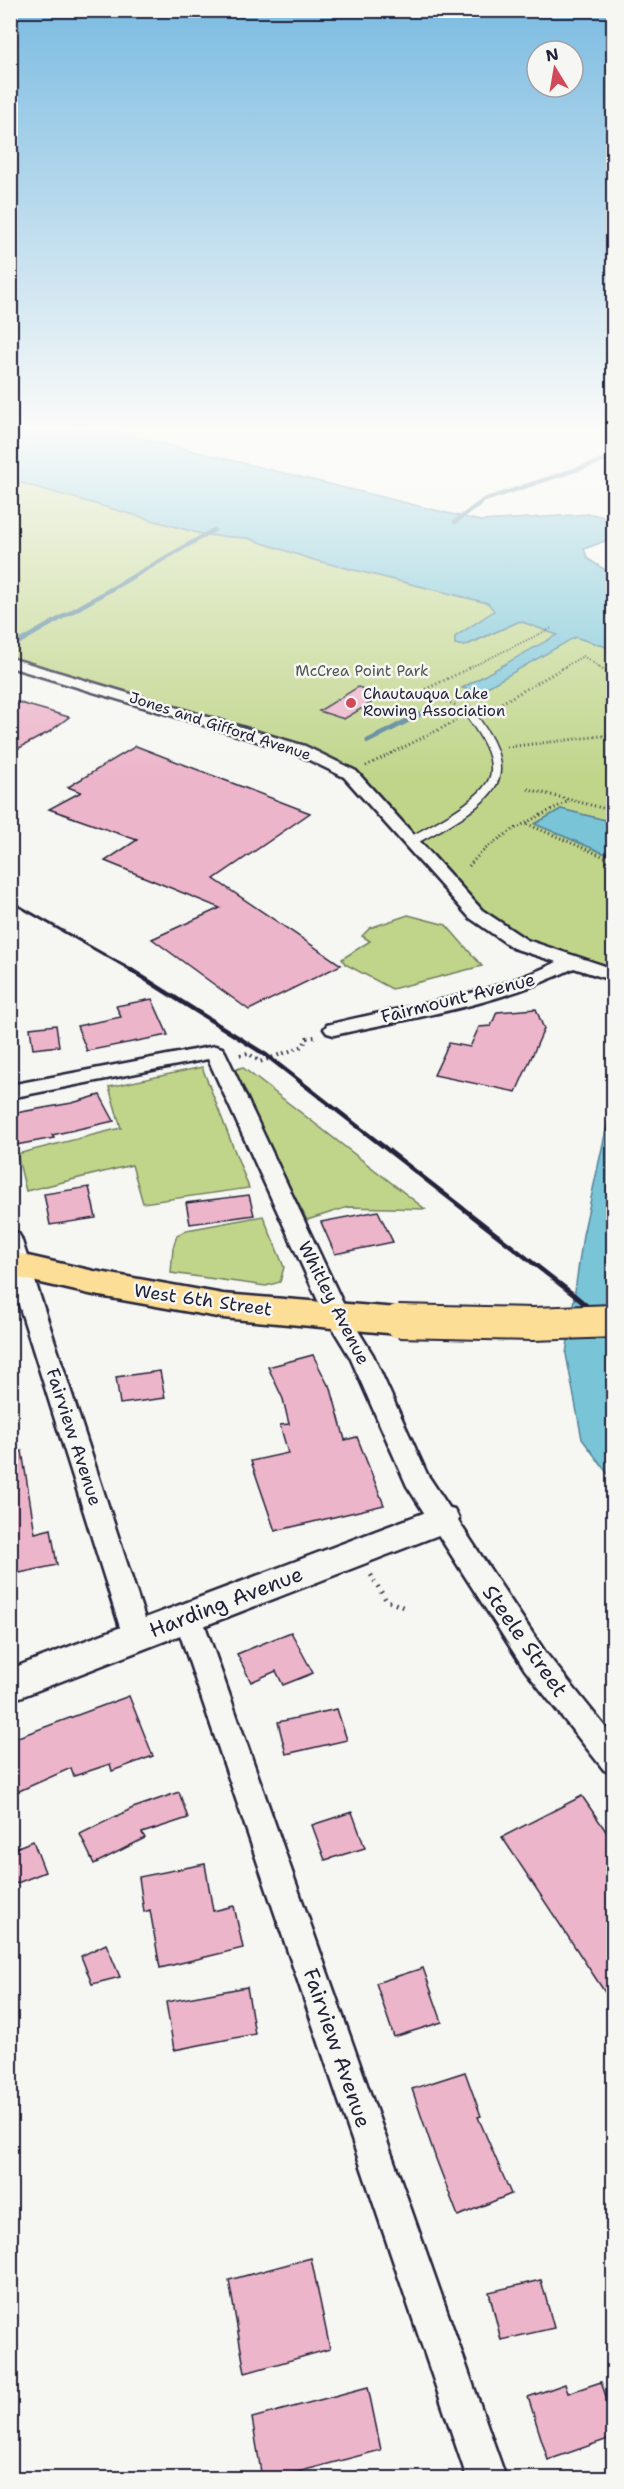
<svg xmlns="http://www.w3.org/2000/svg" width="624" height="2489" viewBox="0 0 624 2489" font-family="'Shantell Sans',sans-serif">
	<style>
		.green { fill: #c0d58a; stroke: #717c62; stroke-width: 1.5 }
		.water { fill: #79c5d7; stroke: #568499; stroke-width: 1.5 }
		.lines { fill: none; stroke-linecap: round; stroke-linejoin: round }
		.stream-far1 { stroke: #568499; stroke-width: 4.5 }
		.stream { stroke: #568499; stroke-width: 5 }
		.building { fill: #edb5ca; stroke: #22223b; stroke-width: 1.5 }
		.service-casing { stroke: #22223b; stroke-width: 12 }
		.minor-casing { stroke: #22223b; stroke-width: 5 }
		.tertiary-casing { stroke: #22223b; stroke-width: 5 }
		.primary-casing { stroke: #22223b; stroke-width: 5 }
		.path-far3 { stroke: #22223b; stroke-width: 2; stroke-dasharray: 1 2; stroke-linecap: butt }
		.path-far2 { stroke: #22223b; stroke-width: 3; stroke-dasharray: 1 3; stroke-linecap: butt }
		.path-far1 { stroke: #22223b; stroke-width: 4; stroke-dasharray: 1.5 4.5; stroke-linecap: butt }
		.path { stroke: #22223b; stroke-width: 4.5; stroke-dasharray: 1.5 5; stroke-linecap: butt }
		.service { stroke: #f6f6f2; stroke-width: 9 }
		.minor { fill: #f6f6f2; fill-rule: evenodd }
		.tertiary { fill: #f6f6f2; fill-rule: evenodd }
		.primary { fill: #fdde96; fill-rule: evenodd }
		.rail-far1 { stroke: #22223b; stroke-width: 3 }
		.rail { stroke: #22223b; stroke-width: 4.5 }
		.primary-bridge-casing { stroke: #22223b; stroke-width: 36; stroke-linecap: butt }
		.primary-bridge { stroke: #fdde96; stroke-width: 32 }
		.poi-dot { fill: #d1495b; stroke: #f6f6f2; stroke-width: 2 }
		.labels { text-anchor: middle; stroke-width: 5; stroke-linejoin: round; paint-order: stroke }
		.far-park-label { font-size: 15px; fill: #515853; stroke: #f6f6f2 }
		.far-poi-label { font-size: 15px; fill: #22223b; stroke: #f6f6f2; text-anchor: start }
		.far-street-label { font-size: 15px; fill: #22223b; stroke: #f6f6f2 }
		.street-label { font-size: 18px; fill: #22223b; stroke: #f6f6f2 }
		.near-street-label { font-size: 21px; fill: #22223b; stroke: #f6f6f2 }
	</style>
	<rect width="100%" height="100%" fill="#f6f6f2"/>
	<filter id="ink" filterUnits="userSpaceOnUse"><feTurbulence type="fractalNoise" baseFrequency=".0167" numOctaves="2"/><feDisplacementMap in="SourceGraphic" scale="12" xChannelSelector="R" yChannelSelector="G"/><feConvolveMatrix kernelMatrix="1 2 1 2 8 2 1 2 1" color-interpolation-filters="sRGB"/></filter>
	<g filter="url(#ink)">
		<g class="green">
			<path d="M10 480 205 535 247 538 314 560 488 603 495 611 455 637V644L465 646 520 621 558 635 463 688 575 637 613 649V822L561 809 535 824 613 857V975L520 944 476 914 350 774 325 760 11 664Z"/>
			<path d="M408 915 446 925 482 966 392 989 345 964 342 959 370 941 362 936 370 928Z"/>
			<path d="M202 1067 249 1188 143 1203 132 1165 26 1191 17 1154 121 1128 109 1087Z"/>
			<path d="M242 1067 425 1209 348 1207 307 1220 230 1072Z"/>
			<path d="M263 1216 284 1267 280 1282 266 1286 171 1273 173 1248 177 1235 187 1230Z"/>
		</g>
		<g class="water">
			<path d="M10 431H112L480 521 591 514 613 519V538L584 549 588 559 613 575V649L575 637 479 692 462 688 557 635 520 621 464 646 455 644V637L494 611 488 603 314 560 248 538 205 535 11 480Z"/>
			<path d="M561 809 613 822V857L535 824Z"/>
			<path d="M613 1098V1481L582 1439 566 1354 583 1235Z"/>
		</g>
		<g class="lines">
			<g class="stream-far1">
				<path d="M455 522 484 500 614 457"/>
				<path d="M12 646 214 530"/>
			</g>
			<path class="stream" d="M368 741 426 711"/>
		</g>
		<g class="building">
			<path d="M358 687 383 696 344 719 319 711Z"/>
			<path d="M10 700 69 717 49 732 10 753Z"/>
			<path d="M136 746 310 813 214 879 341 965 249 1010 152 939 220 908 105 861 137 840 49 809 81 792 68 787Z"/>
			<path d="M152 999 168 1035 87 1051 77 1026 121 1017 116 1006Z"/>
			<path d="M536 1009 544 1029 516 1092 434 1075 449 1043 470 1047 479 1027 491 1026 497 1012Z"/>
			<path d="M56 1025 59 1046 33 1049 30 1028Z"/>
			<path d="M100 1095 114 1121 52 1135 54 1138 10 1146V1114L72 1103Z"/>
			<path d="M89 1187 96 1218 50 1225 44 1194Z"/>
			<path d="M249 1195 254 1215 190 1224 186 1203Z"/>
			<path d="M378 1211 393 1242 335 1254 321 1222Z"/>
			<path d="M313 1355 328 1385H330L345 1440 357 1437 384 1505 275 1531 251 1461 288 1453 280 1425 289 1424 283 1399 268 1367Z"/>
			<path d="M160 1371 165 1398 120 1404 116 1377Z"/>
			<path d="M22 1451 35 1533 51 1529 57 1565 10 1575V1452Z"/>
			<path d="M291 1632 313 1673 283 1685 276 1671 251 1682 237 1654Z"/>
			<path d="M129 1696 153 1756 112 1771 110 1764 74 1776 71 1768 10 1795V1740Z"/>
			<path d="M337 1709 347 1740 286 1754 278 1722Z"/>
			<path d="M179 1792 188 1818 142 1833 145 1838 94 1864 80 1834 133 1808Z"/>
			<path d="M582 1796 614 1843V2006L502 1837Z"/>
			<path d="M352 1812 365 1848 325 1860 312 1825Z"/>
			<path d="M33 1841 45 1872 10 1886V1850Z"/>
			<path d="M205 1864 213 1911 234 1906 243 1948 160 1968 150 1910 144 1912 139 1877Z"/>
			<path d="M106 1944 120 1977 92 1984 81 1956Z"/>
			<path d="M423 1968 442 2022 394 2037 376 1983Z"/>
			<path d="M247 1987 255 2034 174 2050 166 2002Z"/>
			<path d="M465 2072 481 2116 478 2117 511 2194 458 2216 436 2159 412 2089Z"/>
			<path d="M311 2258 330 2349 245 2373 229 2280Z"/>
			<path d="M541 2280 554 2328 501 2340 489 2292Z"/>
			<path d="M601 2382 614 2419V2437L548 2460 528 2397 565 2384 568 2393Z"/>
			<path d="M368 2387 381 2450 275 2478H262L252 2418Z"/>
		</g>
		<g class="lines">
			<g class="service-casing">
				<path id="service" d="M410 842C432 829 491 801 495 775 499 753 481 729 469 712"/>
			</g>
			<g class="minor-casing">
				<g id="minor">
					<path d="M10 658 305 746 356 771 482 910 527 940 614 969V981L574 968C499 1005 416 1017 334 1035L327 1033 324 1029 327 1025C405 1005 484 998 557 962L513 948 470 918 344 777 293 752 10 667Z"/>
					<path d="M215 1046 222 1048 225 1052 348 1314 373 1355 427 1474 545 1652 614 1738V1774L604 1770 525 1670 407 1486 350 1357 325 1316 208 1059 10 1098V1085Z"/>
					<path d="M10 1230 18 1233 21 1238 151 1637 147 1645 137 1649 127 1645 123 1637 10 1276Z"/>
					<path d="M188 1605 198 1609 202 1617 506 2478H467L174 1617 178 1609Z"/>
				</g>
			</g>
			<g class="tertiary-casing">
				<path id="tertiary" d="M442 1506 454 1509 459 1519 454 1529 10 1701V1669Z"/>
			</g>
			<g class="primary-casing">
				<path id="primary" d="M10 1252 94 1271 223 1294 398 1308 410 1312 415 1321 410 1330 398 1334 223 1318 94 1295 10 1276Z"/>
			</g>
			<g class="path-far3">
				<path d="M610 431 614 434"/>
				<path d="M469 668 552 628"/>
				<path d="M562 668 583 656 601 668"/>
			</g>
			<g class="path-far2">
				<path d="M599 667 614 677"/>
				<path d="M455 705 424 690 472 667"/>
				<path d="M487 708 496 706 565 667"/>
				<path d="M507 747 610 735"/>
				<path d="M366 766 456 721"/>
				<path d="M528 789 614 811"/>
				<path d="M527 824 614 861"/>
				<path d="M469 866C494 835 534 819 569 801"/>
			</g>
			<path class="path-far1" d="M240 1055 248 1053 260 1062 303 1046 307 1038 315 1037"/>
			<path class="path" d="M371 1575 386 1600 405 1608"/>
			<use href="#service" class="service"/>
			<use href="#minor" class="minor"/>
			<use href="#tertiary" class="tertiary"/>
			<use href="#primary" class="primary"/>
			<path class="rail-far1" d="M10 901 133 971"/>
			<path class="rail" d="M131 970 266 1055 574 1295 614 1329"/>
			<g class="primary-bridge-casing">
				<path id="primary-bridge" d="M398 1321 533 1324 614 1321"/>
			</g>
			<use href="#primary-bridge" class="primary-bridge"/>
		</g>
	</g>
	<linearGradient id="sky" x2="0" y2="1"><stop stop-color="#7bbbe1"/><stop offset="0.55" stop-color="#fbfbf9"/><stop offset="1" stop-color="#fbfbf9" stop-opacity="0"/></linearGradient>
	<rect width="624" height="779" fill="url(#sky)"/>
	<circle class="poi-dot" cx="351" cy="703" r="6"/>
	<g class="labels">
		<g class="far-park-label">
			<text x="362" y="676">McCrea Point Park</text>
		</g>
		<g class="far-poi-label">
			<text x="363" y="699">Chautauqua Lake<tspan x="363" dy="17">Rowing Association</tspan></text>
		</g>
		<g class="far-street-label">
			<text transform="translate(220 726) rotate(18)" y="5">Jones and Gifford Avenue</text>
		</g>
		<g class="street-label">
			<text transform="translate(458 998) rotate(-14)" y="6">Fairmount Avenue</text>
			<text transform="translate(203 1300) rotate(8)" y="6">West 6th Street</text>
			<text transform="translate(334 1303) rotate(63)" y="6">Whitley Avenue</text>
			<text transform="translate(74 1437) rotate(72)" y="6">Fairview Avenue</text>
		</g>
		<g class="near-street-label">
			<text transform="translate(226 1602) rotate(-21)" y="7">Harding Avenue</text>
			<text transform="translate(525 1641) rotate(55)" y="7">Steele Street</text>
			<text transform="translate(337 2048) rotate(71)" y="7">Fairview Avenue</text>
		</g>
	</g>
	<rect width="624" height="2489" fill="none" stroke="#f6f6f2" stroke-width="36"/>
	<rect x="18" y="18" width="588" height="2453" fill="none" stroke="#22223b" stroke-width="2" filter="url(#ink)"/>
	<g transform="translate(555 69) rotate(349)"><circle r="28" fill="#f6f6f2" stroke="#a1a1a9" stroke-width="1.5"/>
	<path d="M0-4.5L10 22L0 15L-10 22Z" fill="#d1495b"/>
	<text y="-9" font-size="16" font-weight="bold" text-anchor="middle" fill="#22223b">N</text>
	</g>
</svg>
